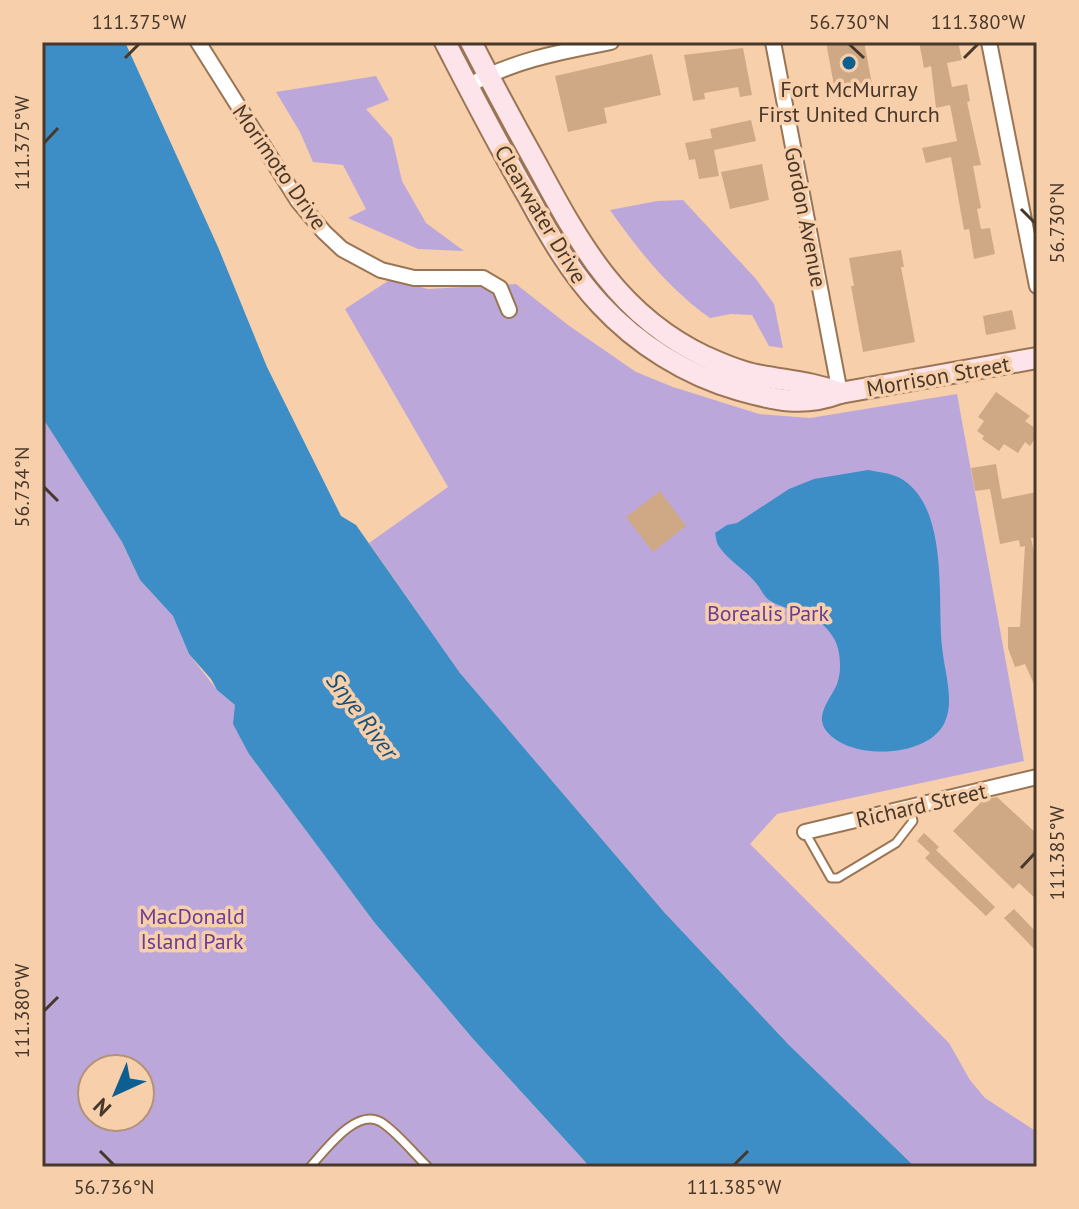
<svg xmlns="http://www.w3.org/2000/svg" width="1079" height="1209" viewBox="0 0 1079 1209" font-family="'PT Sans',sans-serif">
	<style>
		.green { fill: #bca7db; fill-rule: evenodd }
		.water { fill: #3d8dc7 }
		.building { fill: #cfa885 }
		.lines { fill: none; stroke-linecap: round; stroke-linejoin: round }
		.lane-casing { stroke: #9a7554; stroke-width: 11 }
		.street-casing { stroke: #9a7554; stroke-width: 18 }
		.secondary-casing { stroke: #9a7554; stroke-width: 24 }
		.lane { stroke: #fff; stroke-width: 7 }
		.street { stroke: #fff; stroke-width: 14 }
		.secondary { stroke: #fde4ea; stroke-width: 20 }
		.ticks { fill: none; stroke: #48382a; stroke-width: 3 }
		.poi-dot { fill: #0e5f91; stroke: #f8cfab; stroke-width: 3 }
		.labels { text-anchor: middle; stroke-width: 7; stroke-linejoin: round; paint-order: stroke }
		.poi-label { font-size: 22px; fill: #48382a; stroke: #f8cfab }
		.street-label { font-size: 22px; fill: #48382a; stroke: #f8cfab }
		.park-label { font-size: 22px; fill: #693c98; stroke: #f8cfab }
		.water-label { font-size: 24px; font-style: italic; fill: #165078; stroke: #f8cfab }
		.neatline { fill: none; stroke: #48382a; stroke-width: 3 }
		.ticks-label { font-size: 20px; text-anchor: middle; fill: #48382a }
	</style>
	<rect width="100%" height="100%" fill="#f8cfab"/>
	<g class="green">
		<path d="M376 76 389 100 366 109 392 138 402 181 426 223 464 251 418 249 348 218 366 209 343 165 313 162 300 132 276 92Z"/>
		<path d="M683 200 756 279 774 304 783 348 769 346 752 315 731 314 710 318C670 290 638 250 610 210L657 201Z"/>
		<path d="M391 279 428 289 516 284 568 325 636 372 673 387 759 414 810 418 957 394 1024 761 777 814 750 844 949 1043 970 1080 985 1098 1037 1132V1167H915L789 1045 664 912 460 673 369 543 448 487 345 309Z"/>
		<path d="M42 417 122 542 140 580 173 616 189 654 217 690 235 705 249 754 374 922 474 1040 590 1167H42ZM92 1069H140V1117H92Z"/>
	</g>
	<g class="water">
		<path d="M42 42H125L218 247 267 367 341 516 356 525 460 673 664 912 789 1045 915 1167H590L474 1040 374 922 249 754 233 724 235 705 217 690 211 679 189 654 173 616 140 580 122 542 42 417Z"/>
		<path d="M868 470C878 472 889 473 898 477 950 503 937 600 942 647 944 669 954 698 946 719 933 759 847 762 825 729 815 714 832 697 837 684 842 671 841 649 833 637 819 613 794 613 772 602 763 597 762 590 756 583 746 570 726 559 718 545 716 541 716 537 715 533L727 525 737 523 789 489 814 479Z"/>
	</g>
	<g class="building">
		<path d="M826 42H864L872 84 835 91Z"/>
		<path d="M919 42H958L962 60 947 63 952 87 967 84 970 101 967 102 981 165 973 166 981 208 977 209 981 229 990 228 995 254 974 259 969 229 964 230 951 157 926 163 922 148 957 141 950 105 936 108 931 66 924 68Z"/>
		<path d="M743 48 752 95 740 97 738 87 704 93 705 99 693 101 684 55Z"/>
		<path d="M652 54 661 95 604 108 607 123 568 132 555 76Z"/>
		<path d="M751 120 756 141 714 150 719 176 699 179 695 159 689 160 685 143 712 138 710 129Z"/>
		<path d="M762 164 769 200 730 209 721 172Z"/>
		<path d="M901 250 904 267H901L915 342 863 352 851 286H854L849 258Z"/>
		<path d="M1012 310 1016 329 986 335 983 316Z"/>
		<path d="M996 392 1030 416 1025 421 1035 428 1033 431 1037 436 1030 446 1025 442 1018 453 1004 444 999 451 982 439 984 436 977 431 984 421 978 417Z"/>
		<path d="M996 464 1002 499 1037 492V537L1031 538 1035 557H1037V691L1025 664 1015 667 1008 648V627H1020L1025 546 1020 547 1019 540 1000 544 990 489 975 491 971 468Z"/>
		<path d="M660 491 686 526 653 552 626 517Z"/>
		<path d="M997 797 1037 834V900L1019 883 1013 889 953 831 983 800Z"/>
		<path d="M924 833 939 847 936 850 995 907 986 916 925 858 930 853 917 841Z"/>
		<path d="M1014 909 1037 933V952L1004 918Z"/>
	</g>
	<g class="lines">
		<g class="lane-casing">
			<g id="lane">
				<path d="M805 832 831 878H838L896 843 913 821 910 808"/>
				<path d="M310 1167C325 1151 356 1107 381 1122 398 1133 413 1153 428 1167"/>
			</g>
		</g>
		<g class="street-casing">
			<g id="street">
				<path d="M198 42 298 201 324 232 342 249 381 270 414 278H483L500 288 509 310"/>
				<path d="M773 42 840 393"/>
				<path d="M989 42 1037 286"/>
				<path d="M468 86C514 60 560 52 611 42"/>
				<path d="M805 832 1037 777"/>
			</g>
		</g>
		<g class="secondary-casing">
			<g id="secondary">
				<path d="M445 42C472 94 499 147 529 198 549 235 571 273 600 304 637 344 686 375 739 390 775 400 803 407 840 393L1037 358"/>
				<path d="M471 42C492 83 514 124 537 165 580 245 619 316 706 357 722 364 739 372 757 375 786 381 812 382 840 393"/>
			</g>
		</g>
		<use href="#lane" class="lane"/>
		<use href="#street" class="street"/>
		<use href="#secondary" class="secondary"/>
	</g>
	<path class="ticks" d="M849 44 864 58M125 58 139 44M964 58 978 44M44 143 58 128M1021 209 1035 223M44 487 58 501M1021 868 1035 853M44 1011 58 997M100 1151 114 1165M734 1165 748 1151"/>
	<circle class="poi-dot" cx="849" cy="63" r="8"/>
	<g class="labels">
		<g class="poi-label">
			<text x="849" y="97">Fort McMurray<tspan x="849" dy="25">First United Church</tspan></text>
		</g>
		<g class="street-label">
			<text transform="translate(280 167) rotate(55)" y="8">Morimoto Drive</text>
			<text transform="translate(541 214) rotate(59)" y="8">Clearwater Drive</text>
			<text transform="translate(806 217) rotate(79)" y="8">Gordon Avenue</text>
			<text transform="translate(938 376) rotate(-10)" y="8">Morrison Street</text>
			<text transform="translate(921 805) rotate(-13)" y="8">Richard Street</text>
		</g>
		<g class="park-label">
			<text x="768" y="621">Borealis Park</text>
			<text x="192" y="924">MacDonald<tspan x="192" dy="25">Island Park</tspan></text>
		</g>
		<g class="water-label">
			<text transform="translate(362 716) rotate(53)" y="8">Snye River</text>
		</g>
	</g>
	<rect width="1079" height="1209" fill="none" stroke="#f8cfab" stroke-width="88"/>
	<g transform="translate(116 1093) rotate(224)"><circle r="38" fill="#f8cfab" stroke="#b29377" stroke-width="2"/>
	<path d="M0-6L14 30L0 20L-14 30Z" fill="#0e5f91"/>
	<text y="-12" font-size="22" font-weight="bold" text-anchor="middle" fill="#48382a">N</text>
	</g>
	<rect x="44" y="44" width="991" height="1121" class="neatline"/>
	<g class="ticks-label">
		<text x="139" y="29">111.375°W</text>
		<text x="849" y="29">56.730°N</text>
		<text x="978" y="29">111.380°W</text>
		<text transform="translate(22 143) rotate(-90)" y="7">111.375°W</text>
		<text transform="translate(1057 223) rotate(-90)" y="7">56.730°N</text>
		<text transform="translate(22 487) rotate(-90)" y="7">56.734°N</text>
		<text transform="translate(1057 853) rotate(-90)" y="7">111.385°W</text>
		<text transform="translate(22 1011) rotate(-90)" y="7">111.380°W</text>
		<text x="114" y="1194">56.736°N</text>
		<text x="734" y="1194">111.385°W</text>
	</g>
</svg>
